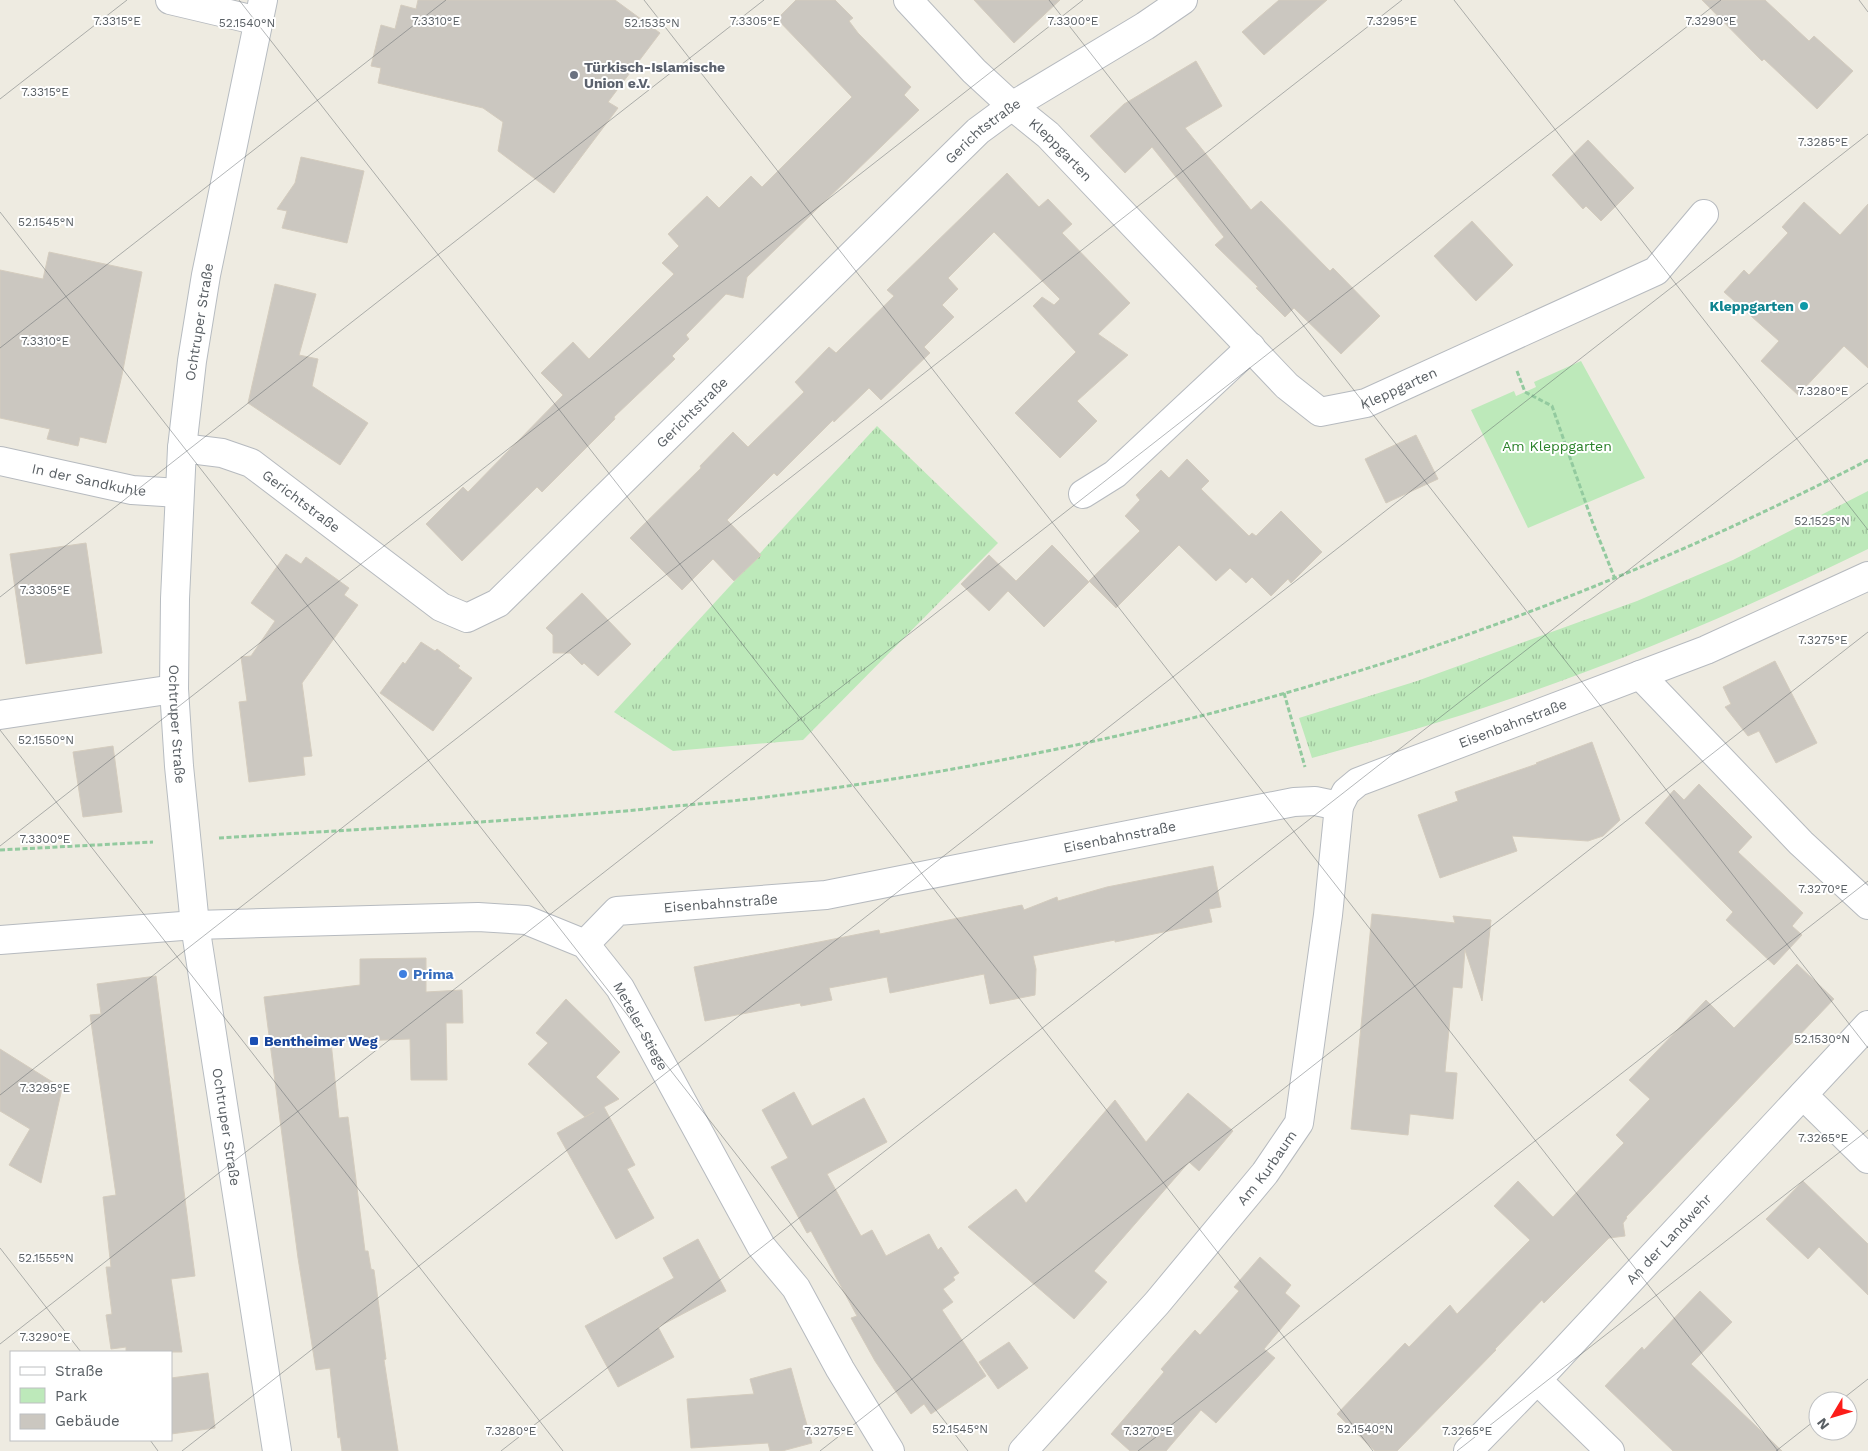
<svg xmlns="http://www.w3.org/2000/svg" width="1868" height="1451" viewBox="0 0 1868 1451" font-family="'Work Sans',sans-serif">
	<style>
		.grass { fill: url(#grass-tufts) }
		.green { fill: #bde9ba }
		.building { fill: #cbc7c0; stroke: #d4ccbe }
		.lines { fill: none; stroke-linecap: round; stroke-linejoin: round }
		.street-casing { stroke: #b6babf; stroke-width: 30 }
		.secondary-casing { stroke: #b7bcc1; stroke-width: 30 }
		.path { stroke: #93ca9f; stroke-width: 3; stroke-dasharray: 5 2.5; stroke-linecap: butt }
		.street { stroke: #fff; stroke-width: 28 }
		.secondary { stroke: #fff; stroke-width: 28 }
		.ticks { fill: none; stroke: #595f64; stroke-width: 1; stroke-opacity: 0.45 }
		.worship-dot { fill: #6b7280; stroke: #fff; stroke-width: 2 }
		.culture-dot { fill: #0f9aa8; stroke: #fff; stroke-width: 2 }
		.shop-dot { fill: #3f7fe0; stroke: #fff; stroke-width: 2 }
		.transit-dot { fill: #1a4fb4; stroke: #fff; stroke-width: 2 }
		.labels { text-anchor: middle; stroke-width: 4; stroke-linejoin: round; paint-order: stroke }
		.worship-label { font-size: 14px; font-weight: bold; fill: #5b616d; stroke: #fff; text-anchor: start }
		.street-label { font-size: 14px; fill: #595f64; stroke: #fff }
		.culture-label { font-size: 14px; font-weight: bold; fill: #0d838f; stroke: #fff; text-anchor: end }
		.park-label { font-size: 14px; fill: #2b822a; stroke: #fff }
		.shop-label { font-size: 14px; font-weight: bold; fill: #366cbe; stroke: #fff; text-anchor: start }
		.transit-label { font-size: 14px; font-weight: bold; fill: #164399; stroke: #fff; text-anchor: start }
		.ticks-label { font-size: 12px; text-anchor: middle; fill: #595f64; stroke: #fff; stroke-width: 4; stroke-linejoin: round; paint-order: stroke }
	</style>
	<defs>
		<pattern id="grass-tufts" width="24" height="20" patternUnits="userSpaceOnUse" patternTransform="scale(1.25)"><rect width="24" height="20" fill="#bde9ba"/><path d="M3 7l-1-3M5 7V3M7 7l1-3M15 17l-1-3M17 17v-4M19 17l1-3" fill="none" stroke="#9dc09b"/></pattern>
	</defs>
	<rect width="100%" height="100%" fill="#eeebe1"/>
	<g class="grass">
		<path d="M877 426 998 543 803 740 673 751 614 712Z"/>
		<path d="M1868 491V549C1745 609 1613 666 1483 708 1427 727 1369 742 1312 758L1299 718 1417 681 1637 601 1733 560Z"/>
	</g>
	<path class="green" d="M1581 361 1645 478 1528 528 1471 410 1514 391 1516 396 1536 387 1534 382Z"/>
	<g class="building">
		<path d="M418 0H615L660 33 608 102 618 108 554 193 498 151 503 122 483 108 378 83 381 68 371 66 381 25 395 29 401 5 416 9Z"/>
		<path d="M796 0H835L853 18 849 21 858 33 911 87 904 95 919 110 747 277 743 298 726 294 686 335 689 339 672 356 675 359 614 417 615 419 542 492 537 487 462 561 426 524 463 487 468 492 563 395 541 373 573 342 589 359 674 274 662 263 679 246 668 234 707 196 719 208 751 176 762 187 852 97 777 19Z"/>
		<path d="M974 0H1060L1014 43Z"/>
		<path d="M1279 0H1327L1264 55 1242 32Z"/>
		<path d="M1702 0H1765L1809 41 1814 36 1853 71 1817 109 1764 59 1762 61Z"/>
		<path d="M1196 61 1222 106 1185 128 1251 210 1261 201 1330 271 1333 268 1380 316 1341 354 1294 308 1285 317 1256 288 1258 287 1215 245 1224 237 1152 147 1125 173 1090 136 1124 104Z"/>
		<path d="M1588 140 1634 188 1601 221 1586 206 1583 209 1552 175Z"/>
		<path d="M301 157 364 171 347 243 282 228 287 211 277 209 295 183Z"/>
		<path d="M1007 173 1039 207 1048 199 1072 224 1062 233 1130 303 1098 334 1128 355 1077 401 1097 421 1060 458 1015 413 1076 352 1033 306 1042 297 1054 305 1060 299 994 232 948 278 958 289 942 305 954 317 924 347 930 353 881 400 869 388 834 422 833 420 777 476 774 473 727 520 761 555 734 581 713 559 682 590 630 538 701 468 700 466 733 432 748 447 804 392 795 382 829 347 836 353 894 296 887 290Z"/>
		<path d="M1804 202 1840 235 1868 204V368L1844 346 1798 395 1761 361 1779 341 1724 292 1744 270 1749 275 1788 233 1782 227Z"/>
		<path d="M1472 221 1513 265 1476 301 1434 256Z"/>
		<path d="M49 252 142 272 122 375 106 443 80 437 78 446 47 439 50 429 0 418V270L43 279Z"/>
		<path d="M275 284 316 294 299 355 318 359 312 386 368 423 340 465 248 403Z"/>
		<path d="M1416 435 1438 479 1386 503 1365 459Z"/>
		<path d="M1187 459 1209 481 1201 489 1249 536 1252 533 1256 536 1281 511 1322 552 1291 583 1288 579 1271 596 1252 577 1246 583 1230 568 1216 581 1179 545 1116 608 1089 581 1140 531 1125 516 1140 500 1136 495 1161 470 1169 478Z"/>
		<path d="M86 543 102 653 26 664 10 554Z"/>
		<path d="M1052 545 1089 582 1044 627 1008 591 989 611 961 584 989 555 1016 581Z"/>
		<path d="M286 554 301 564 306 557 349 588 344 595 358 605 302 683 312 756 303 757 305 775 249 782 239 702 247 701 241 657 251 656 275 621 251 603Z"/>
		<path d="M582 593 631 644 598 676 584 663 582 665 570 653H553V635L546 628Z"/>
		<path d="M421 642 435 651 437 649 460 666 458 668 472 678 433 731 380 693 403 662 405 664Z"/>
		<path d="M1775 661 1817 743 1776 763 1759 731 1748 736 1725 707 1731 704 1723 687Z"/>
		<path d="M1592 742 1620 820 1603 836 1588 841 1512 836 1517 851 1440 878 1418 815 1458 801 1455 792 1537 764 1536 763Z"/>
		<path d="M113 746 122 812 83 817 73 752Z"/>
		<path d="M1699 784 1752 837 1738 852 1803 913 1792 926 1802 935 1774 965 1726 920 1733 912 1645 823 1674 790 1684 800Z"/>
		<path d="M1213 866 1221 907 1209 909 1212 922 1115 942V940L1033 956 1036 969 1035 995 990 1004 984 974 890 993 887 977 829 988 832 1000 801 1006 800 1003 705 1021 694 967 879 930 880 934 1022 905 1024 910 1057 897 1058 901 1107 887Z"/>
		<path d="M1372 914 1455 923 1453 916 1491 920 1482 1001 1465 950 1462 988 1453 987 1445 1072 1457 1073 1453 1119 1410 1114 1408 1135 1351 1129Z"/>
		<path d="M426 958V992L462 990 463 1023H446L447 1080H411L410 1039 331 1042 339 1118 348 1117 365 1251H368L371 1269 374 1270 386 1359 384 1360 398 1451H342L340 1437 338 1438 330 1368 316 1370 298 1258 264 997 360 985V959Z"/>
		<path d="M1797 964 1834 999 1626 1217 1627 1218 1623 1223 1625 1236 1609 1238 1544 1303 1542 1300 1495 1349 1496 1350 1397 1451H1375L1337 1414 1405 1343 1409 1347 1450 1305 1457 1314 1530 1240 1494 1206 1518 1181 1553 1217 1624 1143 1616 1135 1650 1099 1629 1080 1706 1000 1734 1028Z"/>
		<path d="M156 976 195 1276 171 1279 182 1352H126V1347L111 1349 106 1315 112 1314 106 1267H111L103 1197 116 1195 90 1015 101 1014 97 984Z"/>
		<path d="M566 999 620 1052 596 1077 619 1099 604 1107 635 1165 627 1169 654 1218 616 1239 557 1133 594 1112 585 1117 528 1064 548 1043 536 1033Z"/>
		<path d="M0 1049 62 1088 41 1183 9 1165 30 1129 0 1111Z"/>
		<path d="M794 1092 812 1126 864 1098 887 1142 827 1174 861 1236 872 1230 886 1256 929 1234 938 1250 941 1247 959 1273 953 1277 955 1280 943 1289 953 1302 942 1310 986 1376 931 1414 924 1404 911 1414 875 1361 851 1318 857 1316 811 1231 807 1233 771 1167 788 1158 762 1110Z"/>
		<path d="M1188 1093 1233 1131 1199 1171 1189 1162 1094 1271 1107 1282 1074 1319 968 1227 1016 1189 1026 1203 1115 1100 1146 1142Z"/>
		<path d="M1803 1181 1868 1244V1295L1819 1247 1808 1259 1766 1219Z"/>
		<path d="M698 1239 726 1291 658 1327 674 1357 618 1387 585 1326 674 1278 663 1258Z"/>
		<path d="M1260 1257 1291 1285 1285 1293 1300 1306 1264 1349 1275 1358 1216 1423 1201 1410 1166 1451H1130L1111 1434 1164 1372 1161 1369 1195 1330 1200 1335 1239 1291 1234 1287Z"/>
		<path d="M1700 1291 1732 1322 1691 1364 1782 1451H1673L1605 1386 1642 1347 1644 1350Z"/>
		<path d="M1009 1342 1028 1368 998 1389 979 1362Z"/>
		<path d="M791 1368 812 1443 782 1451H770L768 1443 691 1448 687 1399 754 1394 750 1379Z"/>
		<path d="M208 1373 215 1428 171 1434V1378Z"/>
	</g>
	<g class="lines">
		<g class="street-casing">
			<g id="street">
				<path d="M170 0 259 21"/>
				<path id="s1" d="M908 0 974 71 1012 106 1048 135 1287 386 1320 412 1366 403 1656 271 1704 214"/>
				<path id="s2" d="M182 448 222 453 251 463 441 607 467 618 498 603 978 131 1012 106 1145 26 1183 0"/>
				<path id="s3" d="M0 461 132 490 179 493"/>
				<path d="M1083 494 1115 474 1251 347"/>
				<path d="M1640 675 1801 843 1868 905"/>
				<path d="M0 715 174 689"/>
				<path id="s4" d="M0 940 195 925 478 917 526 920 585 944 620 988 761 1246 796 1288 840 1369 890 1451"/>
				<path id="s5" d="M585 944 617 911 826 895 1294 802 1315 801 1339 806 1346 792 1358 782 1706 650 1868 576"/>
				<path d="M1803 1095 1868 1159"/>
				<path d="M1537 1380 1610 1451"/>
				<path id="s6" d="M1023 1451 1157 1303 1265 1173 1299 1123 1328 915 1339 806"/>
				<path id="s7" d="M1468 1451 1537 1380 1868 1025"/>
			</g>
		</g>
		<g class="secondary-casing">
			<g id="secondary">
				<path id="s8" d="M263 0 206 275 192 361 182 448 175 599 174 689 179 766 195 925 277 1451"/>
			</g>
		</g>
		<g class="path">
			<path d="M1517 371 1525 392 1552 406 1592 521 1615 579"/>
			<path d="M1284 693 1305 767"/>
			<path d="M219 838C362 829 505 822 647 809 681 805 716 803 750 799 883 783 1016 760 1147 729 1396 671 1641 578 1868 460"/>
			<path d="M0 850 153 842"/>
		</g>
		<use href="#street" class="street"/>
		<use href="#secondary" class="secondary"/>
	</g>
	<path class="ticks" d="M239 0 1373 1451M644 0 1778 1451M1049 0 1868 1048M1454 0 1868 530M1859 0 1868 12M0 99 127 0M0 212 968 1451M0 348 446 0M0 597 764 0M0 730 563 1451M0 846 1083 0M0 1095 1402 0M0 1248 81 1352M0 1344 1721 0M1840 1401 1868 1379M150 1440 158 1451M182 1451 1868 134M501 1451 1868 383M820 1451 1868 632M1138 1451 1868 881M1457 1451 1868 1130M1776 1451 1818 1418"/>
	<circle class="worship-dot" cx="574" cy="75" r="5"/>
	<circle class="culture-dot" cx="1804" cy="306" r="5"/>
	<circle class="shop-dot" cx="403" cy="974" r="5"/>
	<rect class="transit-dot" x="249" y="1036" width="10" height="10" rx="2.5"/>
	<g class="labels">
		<g class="worship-label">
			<text x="584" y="72">Türkisch-Islamische<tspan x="584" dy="16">Union e.V.</tspan></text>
		</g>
		<g class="street-label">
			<text dy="5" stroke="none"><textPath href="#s2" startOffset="1049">Gerichtstraße</textPath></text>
			<text dy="5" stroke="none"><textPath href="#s1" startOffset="214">Kleppgarten</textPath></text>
			<text transform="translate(199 322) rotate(-81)" y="5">Ochtruper Straße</text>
			<text dy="5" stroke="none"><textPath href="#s1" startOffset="666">Kleppgarten</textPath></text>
			<text dy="5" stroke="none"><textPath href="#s2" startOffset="644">Gerichtstraße</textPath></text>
			<text dy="5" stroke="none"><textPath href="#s3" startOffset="91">In der Sandkuhle</textPath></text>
			<text dy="5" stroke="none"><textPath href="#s2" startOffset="134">Gerichtstraße</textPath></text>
			<text dy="5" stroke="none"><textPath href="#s5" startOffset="975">Eisenbahnstraße</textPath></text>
			<text dy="5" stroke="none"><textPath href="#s8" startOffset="732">Ochtruper Straße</textPath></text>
			<text dy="5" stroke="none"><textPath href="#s5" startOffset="555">Eisenbahnstraße</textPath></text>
			<text dy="5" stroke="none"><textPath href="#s5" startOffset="150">Eisenbahnstraße</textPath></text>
			<text dy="5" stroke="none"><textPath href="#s4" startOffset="690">Meteler Stiege</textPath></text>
			<text dy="5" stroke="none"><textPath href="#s8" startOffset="1138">Ochtruper Straße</textPath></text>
			<text dy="5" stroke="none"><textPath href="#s6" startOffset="374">Am Kurbaum</textPath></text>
			<text dy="5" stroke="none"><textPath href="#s7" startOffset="292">An der Landwehr</textPath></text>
		</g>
		<g class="culture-label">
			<text x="1794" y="311">Kleppgarten</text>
		</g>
		<g class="park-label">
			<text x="1557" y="451">Am Kleppgarten</text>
		</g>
		<g class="shop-label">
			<text x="413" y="979">Prima</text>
		</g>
		<g class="transit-label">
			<text x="264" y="1046">Bentheimer Weg</text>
		</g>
	</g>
	<g class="ticks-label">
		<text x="117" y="25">7.3315°E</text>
		<text x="436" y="25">7.3310°E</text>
		<text x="755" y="25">7.3305°E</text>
		<text x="1392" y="25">7.3295°E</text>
		<text x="1073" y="25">7.3300°E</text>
		<text x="1711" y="25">7.3290°E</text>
		<text x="247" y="27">52.1540°N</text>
		<text x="652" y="27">52.1535°N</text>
		<text x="45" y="96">7.3315°E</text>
		<text x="1823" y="146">7.3285°E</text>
		<text x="46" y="226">52.1545°N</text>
		<text x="45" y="345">7.3310°E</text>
		<text x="1823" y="395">7.3280°E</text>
		<text x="1822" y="525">52.1525°N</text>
		<text x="45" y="594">7.3305°E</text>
		<text x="1823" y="644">7.3275°E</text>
		<text x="46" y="744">52.1550°N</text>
		<text x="45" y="843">7.3300°E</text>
		<text x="1823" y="893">7.3270°E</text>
		<text x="1822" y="1043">52.1530°N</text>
		<text x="45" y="1092">7.3295°E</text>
		<text x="1823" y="1142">7.3265°E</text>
		<text x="46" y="1262">52.1555°N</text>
		<text x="45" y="1341">7.3290°E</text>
		<text x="960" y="1433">52.1545°N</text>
		<text x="1365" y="1433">52.1540°N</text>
		<text x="511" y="1435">7.3280°E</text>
		<text x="829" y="1435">7.3275°E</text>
		<text x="1148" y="1435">7.3270°E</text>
		<text x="1467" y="1435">7.3265°E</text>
	</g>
	<rect x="10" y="1351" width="162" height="90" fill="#ffffff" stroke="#bdbfc1"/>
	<rect x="20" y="1367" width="25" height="8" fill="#ffffff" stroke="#bdbfc1"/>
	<text x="55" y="1376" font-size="15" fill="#595f64">Straße</text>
	<rect x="20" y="1388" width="25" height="15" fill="#bde9ba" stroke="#bdbfc1"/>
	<text x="55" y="1401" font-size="15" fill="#595f64">Park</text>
	<rect x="20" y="1414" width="25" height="15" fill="#cbc7c0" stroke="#bdbfc1"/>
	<text x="55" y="1426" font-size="15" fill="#595f64">Gebäude</text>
	<g transform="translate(1833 1416) rotate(232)"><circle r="24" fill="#ffffff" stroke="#bdbfc1"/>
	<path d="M0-4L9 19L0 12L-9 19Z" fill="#fc1d19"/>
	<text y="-8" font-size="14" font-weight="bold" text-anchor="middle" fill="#595f64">N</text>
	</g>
</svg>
